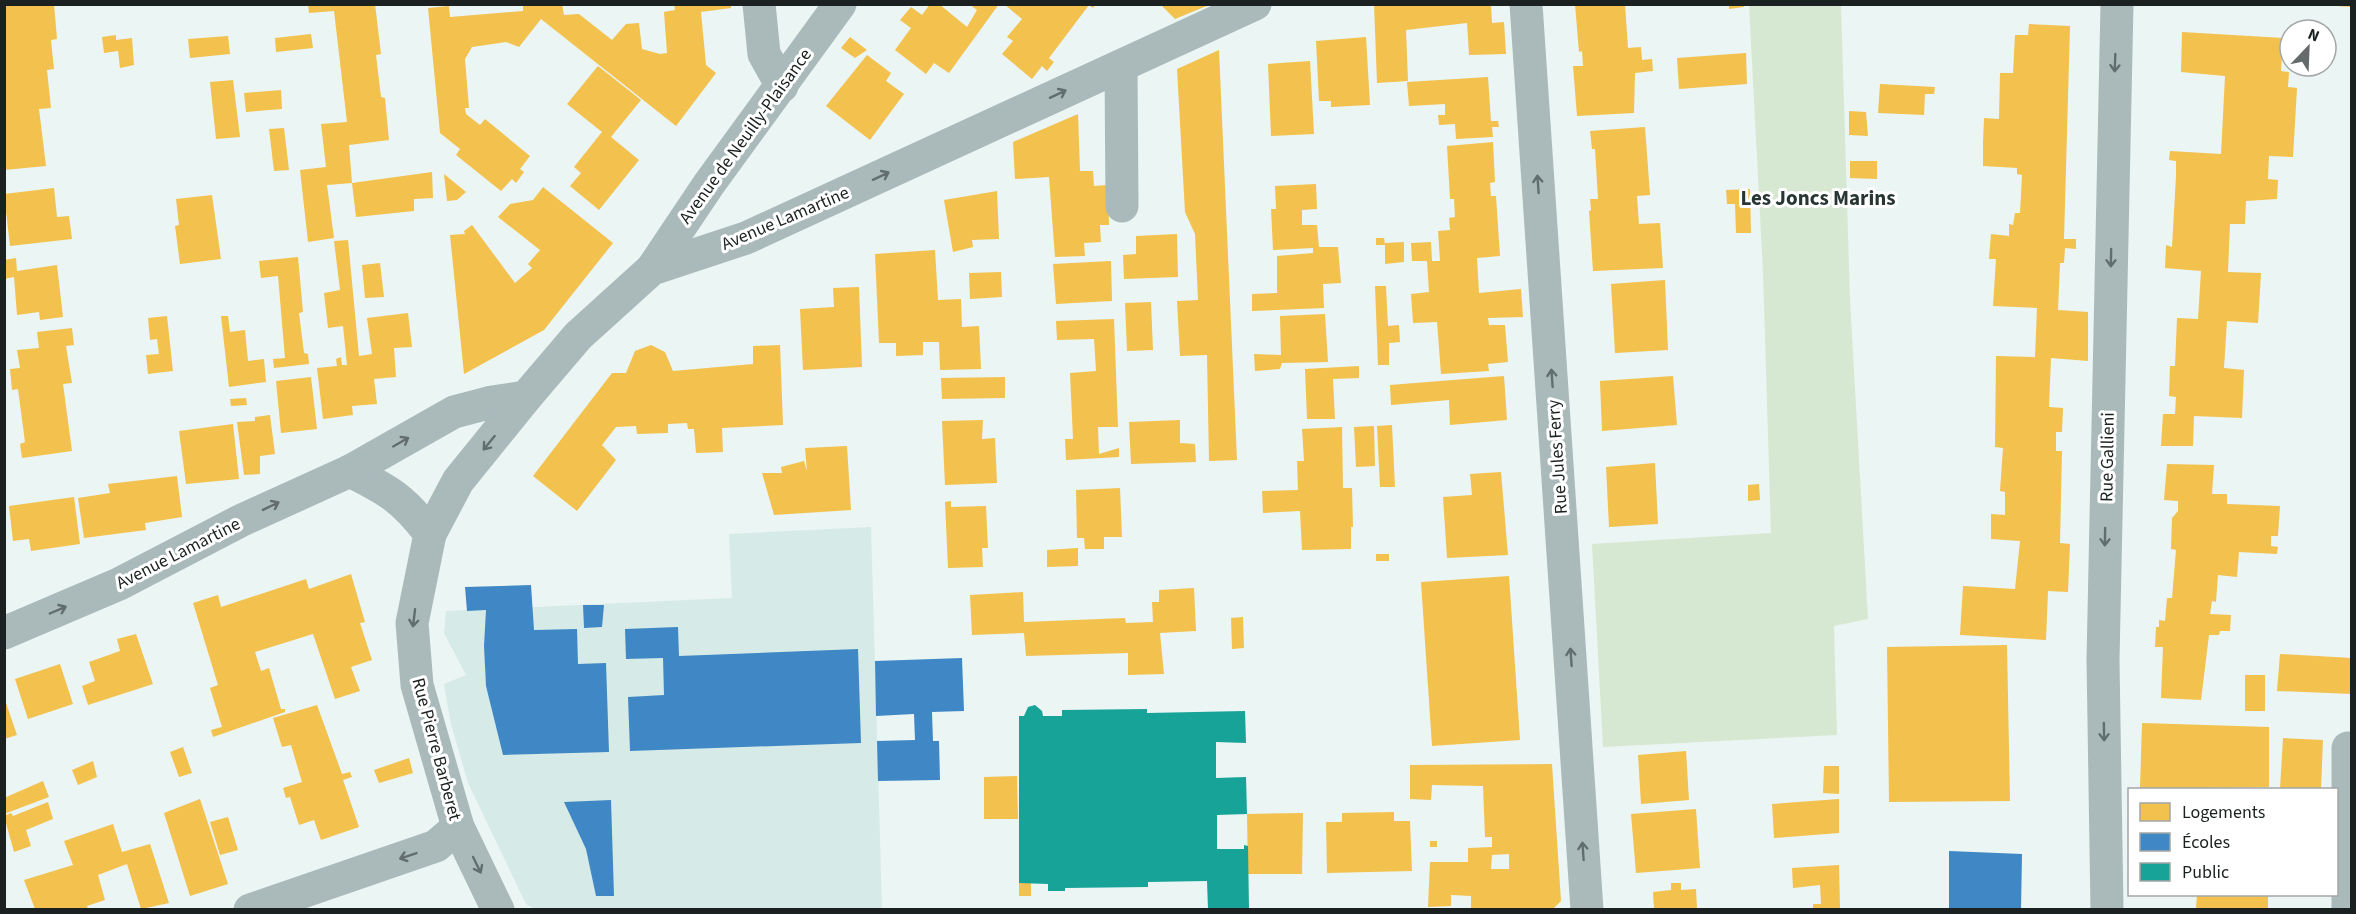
<svg xmlns="http://www.w3.org/2000/svg" width="2356" height="914" viewBox="0 0 2356 914" font-family="'Source Sans 3',sans-serif">
	<style>
		.built { fill: #d6eae7 }
		.green { fill: #d6e8d1 }
		.homes { fill: #f2c14e; fill-rule: evenodd }
		.schools { fill: #3f88c5 }
		.public { fill: #17a398 }
		.lines { fill: none; stroke-linecap: round; stroke-linejoin: round }
		.minor { stroke: #aababb; stroke-width: 33 }
		.oneway { stroke: #626e6e }
		.labels { text-anchor: middle; stroke-width: 6; stroke-linejoin: round; paint-order: stroke }
		.street-label { font-size: 18px; fill: #1b2120; stroke: #fff }
		.quarter-label { font-size: 21px; font-weight: bold; fill: #273533; stroke: #fff }
	</style>
	<rect width="100%" height="100%" fill="#ebf5f3"/>
	<path class="built" d="M871 527 882 909 536 910 526 904 468 783 451 724 444 684 466 675 444 633 446 611 732 598 729 534Z"/>
	<path class="green" d="M1749 5H1841L1850 300 1868 619 1834 626 1837 735 1603 747 1592 544 1771 533 1763 272Z"/>
	<g class="homes">
		<path d="M4 4H54L57 39 51 40 54 69 47 70 51 108 39 109 46 166 4 170Z"/>
		<path d="M308 4H375L381 54 376 55 381 97 385 98 389 140 349 145 352 183 327 185 334 238 308 242 300 170 326 167 321 124 347 122 334 11 309 13Z"/>
		<path d="M523 4H562L564 15 579 14 612 40 626 24 639 23 642 49 660 54 667 53 664 12 675 10 674 4H731V8L701 12 706 65 716 73 676 126 541 19 519 47 506 42 472 47 465 59 469 108H465L466 114 480 125 485 119 530 156 520 169 524 172 516 183 512 179 501 191 456 155 460 149 440 133 428 8 449 6 450 17 523 11Z"/>
		<path d="M930 4H939L967 27 977 10 969 4H999L949 73 934 63 926 74 895 50 911 28 900 20 911 7 922 15Z"/>
		<path d="M1004 4H1096L1093 8 1089 5 1049 58 1054 62 1047 71 1042 66 1032 79 1002 54 1013 41 1007 37 1022 19Z"/>
		<path d="M1374 4H1491L1492 23 1504 22 1506 54 1469 55 1467 23 1406 30 1408 81 1377 83Z"/>
		<path d="M1575 4H1625L1628 48 1641 47 1642 60 1652 59 1653 71 1635 73 1634 113 1577 116 1573 66H1583L1582 51 1579 52Z"/>
		<path d="M1729 4H1744V7L1729 9Z"/>
		<path d="M2336 4H2352V7L2336 6Z"/>
		<path d="M1161 5H1209L1175 19Z"/>
		<path d="M2029 24 2070 26 2064 239H2076V249L2065 248 2064 263H2060L2058 310 2088 312V361L2051 358 2049 407 2063 408 2062 432H2056V451H2062L2060 543 2070 544 2068 592 2048 591 2046 640 1960 635 1963 586 2015 589 2020 541 1991 539V514L2005 515V492L2000 491 2003 448 1995 447 1996 356 2035 357 2037 308 1993 306 1996 259H1989L1991 234 2009 236V224L2013 225 2015 213H2020L2022 175 2017 174V168L1983 166V142L1984 118 1999 119 2000 73H2013L2015 35H2028Z"/>
		<path d="M2182 32 2283 38 2281 71 2289 72 2288 87 2297 88 2293 157 2269 156 2268 179 2278 180 2277 199 2246 201 2245 224H2230L2228 272 2261 273 2258 323 2227 321 2224 368 2244 370 2242 418 2194 416 2193 446H2161L2163 414H2175L2176 397 2169 396 2170 366H2175L2177 318 2198 319 2201 271 2165 268 2166 245 2172 247 2176 176V161L2169 160 2170 151 2221 154 2225 76 2181 72Z"/>
		<path d="M311 34 313 48 276 52 275 38Z"/>
		<path d="M116 35V40L132 38 134 65 120 68 118 51 104 53 102 37Z"/>
		<path d="M228 36 230 54 190 58 188 39Z"/>
		<path d="M850 37 867 50 855 58 841 48Z"/>
		<path d="M1366 37 1370 105 1331 107V101H1319L1316 41Z"/>
		<path d="M1219 50 1237 460 1209 461 1207 355 1180 356 1177 301 1198 300 1195 234 1185 212 1177 69Z"/>
		<path d="M1746 53 1747 84 1679 89 1677 58Z"/>
		<path d="M867 55 891 73 886 81 904 94 870 140 826 106Z"/>
		<path d="M1310 61 1314 134 1271 136 1268 64Z"/>
		<path d="M598 66 641 100 611 137 639 160 599 210 570 186 581 173 574 167 602 132 567 104Z"/>
		<path d="M1488 77 1491 121H1498L1499 127H1492L1493 137 1456 139 1455 124 1439 125 1438 115H1445V104L1409 106 1407 82Z"/>
		<path d="M233 80 240 137 216 139 210 82Z"/>
		<path d="M1880 84 1935 87 1934 94H1925L1924 115 1878 113Z"/>
		<path d="M281 90 282 109 246 112 244 93Z"/>
		<path d="M1849 111 1866 112 1868 136 1849 135Z"/>
		<path d="M1078 114 1080 171H1093L1094 186 1108 185 1109 225H1100L1101 242 1084 243 1085 256 1055 257 1049 177 1015 179 1013 142Z"/>
		<path d="M1645 127 1650 195 1637 196 1639 224 1660 223 1663 268 1593 271 1589 211 1591 210 1590 199H1598L1595 149H1592L1590 131Z"/>
		<path d="M284 128 289 170 274 171 269 129Z"/>
		<path d="M1493 142 1495 182 1490 183 1491 196H1496L1500 256 1477 258 1479 293 1521 289 1523 317 1488 318 1489 325H1505L1508 362 1488 364 1489 371 1441 374 1437 322 1413 323 1411 294 1429 292 1427 261H1412L1411 243 1431 242 1432 261H1440L1438 231 1450 230 1449 218 1455 217 1454 199H1450L1447 146Z"/>
		<path d="M1850 161H1877V179L1850 178Z"/>
		<path d="M432 172 433 198 414 199V211L356 217 352 183Z"/>
		<path d="M444 174 466 192 457 200 447 201Z"/>
		<path d="M1316 184 1317 209 1302 210V225H1317L1319 247H1338L1341 283 1323 284 1324 308 1252 311V294L1277 293V256L1313 253V248L1273 250 1271 209H1276L1275 186Z"/>
		<path d="M543 187 613 243 544 330 464 374 450 235 465 234 464 231 472 225 515 283 532 268 528 264 540 250 498 217 510 204 533 200Z"/>
		<path d="M54 188 57 217 69 216 72 239 10 246 4 194Z"/>
		<path d="M1750 189 1751 233H1736L1735 204H1727L1726 190Z"/>
		<path d="M997 191 999 239 972 240 973 247 953 252 944 200Z"/>
		<path d="M212 195 221 259 180 264 175 226 179 225 176 199Z"/>
		<path d="M1177 234 1178 277 1124 279 1123 255 1136 254V236Z"/>
		<path d="M1376 238H1384L1385 245H1376Z"/>
		<path d="M348 240 359 356 372 354 367 318 408 313 412 347 394 348 396 377 374 379 377 404 352 406 353 415 323 419 317 368 337 366 336 359 341 357 342 365H347L343 326 328 328 324 293 340 290 334 241Z"/>
		<path d="M1404 242V262L1385 264V243Z"/>
		<path d="M935 250 938 300 961 299 962 327 979 326 981 369 940 370 939 342H923V355L896 356V343H879L875 254Z"/>
		<path d="M298 257 303 312 299 313 304 353 308 354 309 364 274 368 273 359 285 358 278 276 261 278 259 261Z"/>
		<path d="M16 258 17 271 57 265 63 317 40 320 39 312 17 315 14 277 4 279V260Z"/>
		<path d="M1111 261 1112 301 1056 304 1053 264Z"/>
		<path d="M380 263 384 297 365 298 362 265Z"/>
		<path d="M1001 272 1002 297 970 299 969 273Z"/>
		<path d="M1665 280 1668 350 1615 353 1611 284Z"/>
		<path d="M1375 286H1386L1388 326 1399 325 1400 342 1389 343V365H1378Z"/>
		<path d="M859 287 862 367 803 370 800 309 834 307 833 288Z"/>
		<path d="M1151 302 1153 350 1127 351 1125 303Z"/>
		<path d="M1325 314 1328 362 1282 363 1280 369 1255 371 1254 354 1281 355 1280 316Z"/>
		<path d="M167 316 173 371 148 374 146 355 159 354 157 339 150 340 148 318Z"/>
		<path d="M221 316H228L230 332 245 330 248 361 264 359 266 382 229 387Z"/>
		<path d="M1114 319 1118 427H1098L1099 454 1119 448V457L1066 460 1065 439H1073L1070 373 1096 371 1094 339 1057 340 1056 321Z"/>
		<path d="M72 328 74 345 66 346 72 383 63 384 72 451 22 458 20 444 25 442 18 389 12 390 10 369 20 368 17 350 39 348 37 332Z"/>
		<path d="M651 345 665 352 673 371 753 364V346L780 345 783 425 722 428 723 452 696 453 694 429H688L687 423 668 424V433L637 434 636 426 616 427 602 445 616 460 577 511 533 476 612 373H626L635 351Z"/>
		<path d="M1359 366V378L1333 379 1335 419H1307L1305 369Z"/>
		<path d="M1504 376 1507 420 1450 425 1449 400 1391 405 1390 385Z"/>
		<path d="M1673 376 1677 425 1602 431 1600 381Z"/>
		<path d="M311 377 317 429 281 433 276 381Z"/>
		<path d="M1005 377V398L942 399 941 378Z"/>
		<path d="M246 398 247 405 231 406 230 399Z"/>
		<path d="M270 415 275 454 260 456V474L244 475 237 422 255 421V417Z"/>
		<path d="M983 420 982 439 995 438 997 483 945 485 942 421Z"/>
		<path d="M1180 420V443L1195 444 1196 462 1131 464 1129 422Z"/>
		<path d="M233 424 239 479 186 484 179 431Z"/>
		<path d="M1392 425 1395 487H1380L1377 426Z"/>
		<path d="M1374 426 1375 466 1356 467 1354 427Z"/>
		<path d="M1342 427 1343 488H1352L1353 527H1351V549L1302 550 1300 511 1263 513 1262 491 1298 490 1297 461H1304L1302 429Z"/>
		<path d="M847 446 851 510 774 515 762 473H782L781 467 804 461 807 471 805 448Z"/>
		<path d="M1655 463 1658 524 1609 527 1606 467Z"/>
		<path d="M2167 464 2214 465 2212 494H2227V504L2280 506 2278 536H2271V546L2278 547 2277 554 2239 552 2237 577 2218 575 2216 602 2212 601 2210 614 2231 615 2230 631H2220L2219 635H2209L2201 700 2161 698 2163 647H2155L2156 627H2159V620L2165 621 2167 598H2172L2176 550 2171 549 2172 518 2178 511V501L2164 500Z"/>
		<path d="M1501 472 1508 555 1447 558 1443 497 1472 495 1470 474Z"/>
		<path d="M177 476 182 517 145 523 146 530 84 538 78 498 110 493 108 484Z"/>
		<path d="M1759 484 1760 500 1748 501V485Z"/>
		<path d="M1120 488 1122 537H1104V549H1085L1084 538H1077L1076 490Z"/>
		<path d="M74 497 80 544 31 551 29 539 13 541 9 506Z"/>
		<path d="M951 501V507L986 506 988 548H982L983 567 948 568 945 502Z"/>
		<path d="M1078 548V566L1047 567V550Z"/>
		<rect x="1376" y="554" width="13" height="7"/>
		<path d="M351 574 365 622 360 623 372 660 351 667 360 691 335 699 313 634 255 652 261 671 269 668 281 709H285V712L213 737 211 730 222 727 210 688 218 685 193 603 218 595 221 607 306 579 309 589Z"/>
		<path d="M1509 576 1520 740 1432 746 1421 582Z"/>
		<path d="M1194 588 1196 631 1160 633 1164 674 1128 675V653L1026 656 1024 633 972 635 970 595 1023 592 1024 622 1125 618 1126 623 1153 622 1152 602H1159V590Z"/>
		<path d="M1243 617 1244 648 1232 649 1231 618Z"/>
		<path d="M136 634 153 684 88 705 82 686 95 681 89 662 120 651 117 639Z"/>
		<path d="M2007 645 2010 801 1889 802 1887 647Z"/>
		<path d="M2280 654 2352 658V694L2277 691Z"/>
		<path d="M60 664 73 704 28 719 15 679Z"/>
		<rect x="2245" y="675" width="20" height="36"/>
		<path d="M4 697 17 735 4 739Z"/>
		<path d="M317 705 342 774 350 772 352 777 343 780 359 827 321 840 314 820 299 825 290 797 286 798 283 788 302 782 291 745 282 747 273 718Z"/>
		<path d="M2142 723 2269 727V787L2140 789Z"/>
		<path d="M2283 738 2323 740 2321 789H2280Z"/>
		<path d="M183 747 192 773 179 777 170 752Z"/>
		<path d="M1686 751 1689 800 1641 804 1638 755Z"/>
		<path d="M409 758 413 773 379 783 374 770Z"/>
		<path d="M93 761 97 777 78 785 72 770Z"/>
		<path d="M1552 764 1561 901 1553 909H1471V896L1451 895V906L1428 907 1430 862H1468V848L1492 847V837H1485L1483 786 1432 785 1431 800 1410 799V765ZM1509 854V869H1491L1492 855Z"/>
		<path d="M1824 766H1839V794L1823 793Z"/>
		<path d="M1017 776 1018 819H984V777Z"/>
		<path d="M43 781 49 797 4 814V798Z"/>
		<path d="M200 799 228 884 190 896 164 813Z"/>
		<path d="M1839 799V833L1774 838 1772 804Z"/>
		<path d="M48 802 53 819 26 830 31 846 14 852 4 816 11 813 13 816Z"/>
		<path d="M1696 809 1700 868 1636 873 1631 814Z"/>
		<path d="M1394 812V821H1410L1412 871 1327 873 1326 822H1342V813Z"/>
		<path d="M1303 813 1302 874H1248L1247 814Z"/>
		<path d="M228 817 238 850 220 855 210 822Z"/>
		<path d="M113 824 122 852 150 844 169 903 141 909 127 864 98 875 105 900 87 906 88 909H35L24 880 73 865 64 841Z"/>
		<rect x="1430" y="841" width="7" height="6"/>
		<path d="M1839 865 1840 909H1813V904H1821L1820 885 1793 888 1792 868Z"/>
		<rect x="1019" y="883" width="12" height="13"/>
		<path d="M1671 883H1681V890L1696 889 1697 909H1654L1653 892 1671 890Z"/>
		<path d="M2197 894H2268V909H2196Z"/>
	</g>
	<g class="schools">
		<path d="M531 585 534 630 577 629 578 664 606 663 609 752 503 755 486 686 484 646 486 610 467 611 465 587Z"/>
		<path d="M583 605H604L602 627 584 628Z"/>
		<path d="M678 627 679 656 858 649 861 743 630 751 628 697 664 695 663 658 626 659 625 629Z"/>
		<path d="M962 658 964 711 932 712 933 741H939L940 780 878 781 877 741 915 740 914 714 876 716 875 661Z"/>
		<path d="M611 800 614 896H596L586 849 564 802Z"/>
		<path d="M1949 851 2022 854 2021 910H1949Z"/>
	</g>
	<path class="public" d="M1035 705 1042 711 1043 716H1062V710L1147 709V713L1245 711 1246 743 1216 742V778L1246 777 1247 814 1217 815V849H1244V845L1248 846 1249 909H1208L1207 881 1148 882V887L1065 888V891H1048V884L1019 883V716H1024L1028 707Z"/>
	<g class="lines">
		<g class="minor">
			<path d="M759 4 764 54 782 86"/>
			<path d="M1526 4 1587 910"/>
			<path d="M1121 66 1122 206"/>
			<path d="M652 269 709 184 840 4"/>
			<path d="M350 471C388 490 404 499 430 534"/>
			<path d="M4 633 119 584 240 521 350 471 454 412 492 402 526 397"/>
			<path d="M2348 748V910"/>
			<path d="M250 910 436 846 458 827"/>
			<path d="M498 910 458 827 417 685 412 623 430 534 458 481 526 397 578 336 652 269 746 238 1255 4"/>
			<path d="M2107 910 2103 660 2117 4"/>
		</g>
	</g>
	<defs><path id="oneway-shaft" d="M-6 0H5M1.5-3L5.5 0L1.5 3" fill="none" stroke-width="1.6" stroke-linecap="round" stroke-linejoin="round" transform="scale(1.5)"/></defs>
	<g class="oneway">
		<use href="#oneway-shaft" transform="translate(2115 63) rotate(92)"/>
		<use href="#oneway-shaft" transform="translate(1058 94) rotate(-25)"/>
		<use href="#oneway-shaft" transform="translate(881 176) rotate(-25)"/>
		<use href="#oneway-shaft" transform="translate(1538 184) rotate(-94)"/>
		<use href="#oneway-shaft" transform="translate(2111 258) rotate(91)"/>
		<use href="#oneway-shaft" transform="translate(1552 378) rotate(-94)"/>
		<use href="#oneway-shaft" transform="translate(401 442) rotate(-30)"/>
		<use href="#oneway-shaft" transform="translate(489 443) rotate(129)"/>
		<use href="#oneway-shaft" transform="translate(271 506) rotate(-26)"/>
		<use href="#oneway-shaft" transform="translate(2105 537) rotate(91)"/>
		<use href="#oneway-shaft" transform="translate(58 610) rotate(-23)"/>
		<use href="#oneway-shaft" transform="translate(414 618) rotate(97)"/>
		<use href="#oneway-shaft" transform="translate(1571 657) rotate(-94)"/>
		<use href="#oneway-shaft" transform="translate(2104 732) rotate(89)"/>
		<use href="#oneway-shaft" transform="translate(1583 851) rotate(-94)"/>
		<use href="#oneway-shaft" transform="translate(408 856) rotate(161)"/>
		<use href="#oneway-shaft" transform="translate(477 865) rotate(64)"/>
	</g>
	<g class="labels">
		<g class="street-label">
			<text transform="translate(745 136) rotate(-54)" y="6">Avenue de Neuilly-Plaisance</text>
			<text transform="translate(785 218) rotate(-23)" y="6">Avenue Lamartine</text>
			<text transform="translate(1557 457) rotate(-94)" y="6">Rue Jules Ferry</text>
			<text transform="translate(2107 457) rotate(-89)" y="6">Rue Gallieni</text>
			<text transform="translate(178 553) rotate(-27)" y="6">Avenue Lamartine</text>
			<text transform="translate(437 749) rotate(75)" y="6">Rue Pierre Barberet</text>
		</g>
		<g class="quarter-label">
			<text x="1818" y="205">Les Joncs Marins</text>
		</g>
	</g>
	<rect width="2356" height="914" fill="none" stroke="#1b2120" stroke-width="12"/>
	<rect x="2128" y="788" width="210" height="108" fill="#ffffff" stroke="#a4a6a6" stroke-width="1.5"/>
	<rect x="2140" y="803" width="30" height="18" fill="#f2c14e" stroke="#a4a6a6" stroke-width="1.5"/>
	<text x="2182" y="818" font-size="18" fill="#1b2120">Logements</text>
	<rect x="2140" y="833" width="30" height="18" fill="#3f88c5" stroke="#a4a6a6" stroke-width="1.5"/>
	<text x="2182" y="848" font-size="18" fill="#1b2120">Écoles</text>
	<rect x="2140" y="863" width="30" height="18" fill="#17a398" stroke="#a4a6a6" stroke-width="1.5"/>
	<text x="2182" y="878" font-size="18" fill="#1b2120">Public</text>
	<g transform="translate(2308 48) rotate(23)"><circle r="28" fill="#ffffff" stroke="#a4a6a6" stroke-width="1.5"/>
	<path d="M0-4.5L10 22L0 15L-10 22Z" fill="#646b6a"/>
	<text y="-9" font-size="16" font-weight="bold" text-anchor="middle" fill="#1b2120">N</text>
	</g>
</svg>
